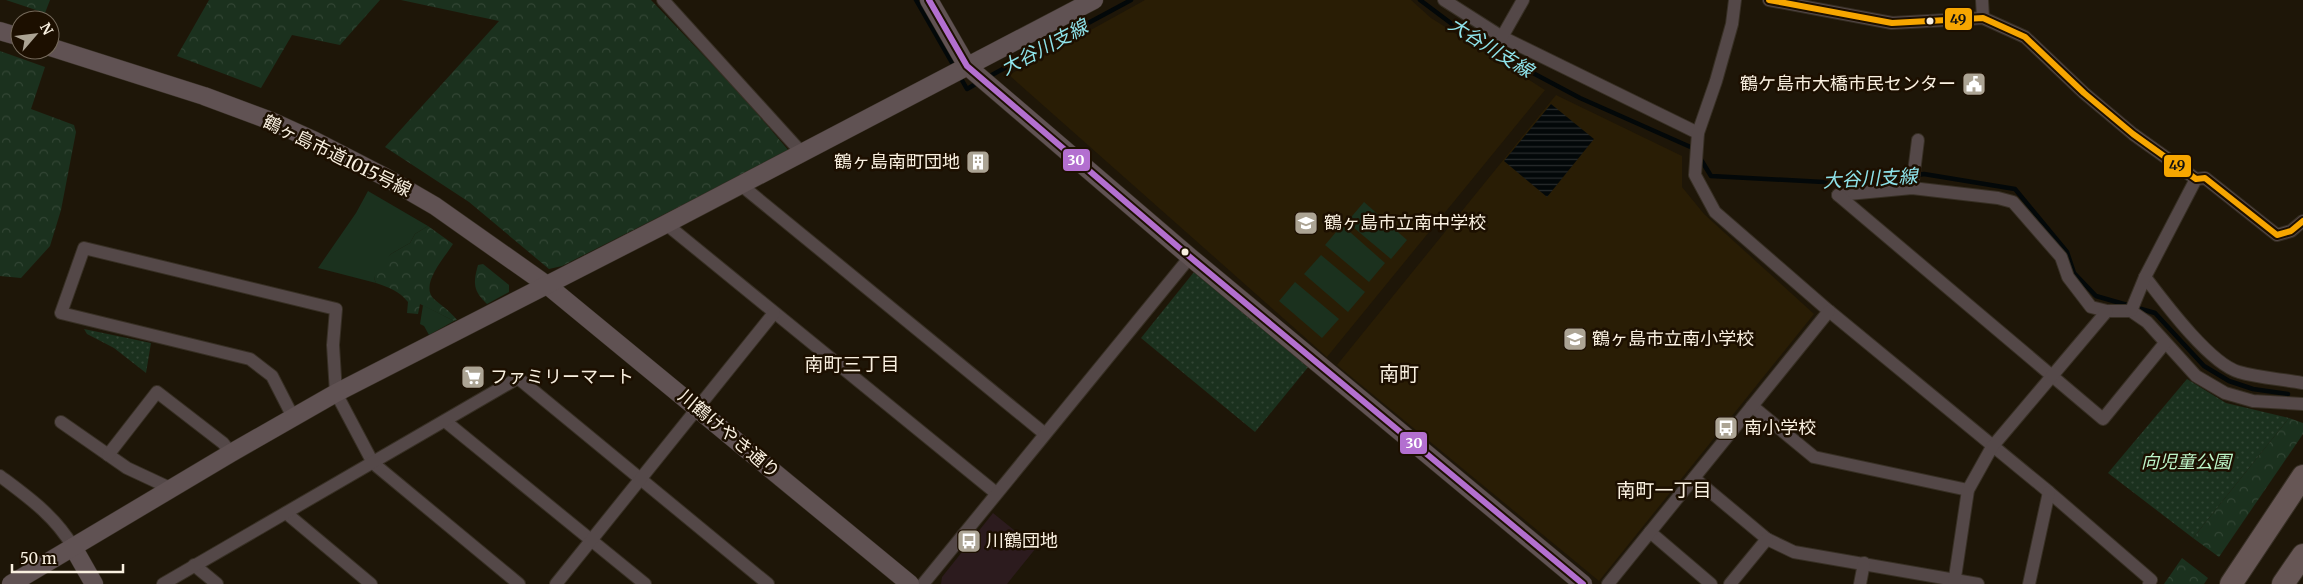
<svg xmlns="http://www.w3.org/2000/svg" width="2303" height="584" viewBox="0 0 2303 584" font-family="Merriweather,'Noto Sans JP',serif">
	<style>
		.industrial { fill: #2c1b1e }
		.built { fill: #291d05 }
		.grass { fill: #1b311e }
		.forest { fill: url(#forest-crowns) }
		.park { fill: url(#park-dots) }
		.water { fill: url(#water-rules) }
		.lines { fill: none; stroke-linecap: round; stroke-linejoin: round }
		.stream { stroke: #030809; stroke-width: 4.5 }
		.street-casing { stroke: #372f24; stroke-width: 14 }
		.secondary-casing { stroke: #372f24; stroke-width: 19 }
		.highway-casing { stroke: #372f24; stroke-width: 24 }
		.street { stroke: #544848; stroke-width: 12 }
		.secondary { stroke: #605253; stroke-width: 18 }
		.highway { stroke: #665655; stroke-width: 22 }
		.bus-1-casing { stroke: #1c0f00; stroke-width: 10 }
		.bus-2-casing { stroke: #1c0f00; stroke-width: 10 }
		.bus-1 { stroke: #b36fd0; stroke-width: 6 }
		.bus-2 { stroke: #f7a600; stroke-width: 6 }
		.bus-dot { fill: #f9f0e0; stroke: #1c0f00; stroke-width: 2 }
		.labels { text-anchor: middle; stroke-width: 5; stroke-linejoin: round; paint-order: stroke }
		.poi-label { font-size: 18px; fill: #f9f0e0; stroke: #1c0f00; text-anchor: start }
		.street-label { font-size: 18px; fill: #f9f0e0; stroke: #1c0f00 }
		.park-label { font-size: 18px; font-style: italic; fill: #bdf5c8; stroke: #1c0f00 }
		.water-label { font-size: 19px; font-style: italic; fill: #8ee3ea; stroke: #1c0f00 }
		.neighbourhood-label { font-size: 19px; fill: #f9f0e0; stroke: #1c0f00 }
		.quarter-label { font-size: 20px; fill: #f9f0e0; stroke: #1c0f00 }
		.line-badge { stroke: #1c0f00; stroke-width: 2 }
		.badge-label { font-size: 14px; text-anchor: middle; font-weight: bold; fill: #fff }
		.pale-badge-label { font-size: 14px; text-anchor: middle; font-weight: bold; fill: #111 }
	</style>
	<defs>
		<pattern id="forest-crowns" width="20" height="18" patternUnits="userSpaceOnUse" patternTransform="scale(1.25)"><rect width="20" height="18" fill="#1b311e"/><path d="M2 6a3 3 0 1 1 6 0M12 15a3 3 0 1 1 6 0" fill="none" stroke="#324534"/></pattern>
		<pattern id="park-dots" width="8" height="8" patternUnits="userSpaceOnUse" patternTransform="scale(1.25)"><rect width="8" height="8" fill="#1b311e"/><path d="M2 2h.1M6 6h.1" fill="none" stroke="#324534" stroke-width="1.8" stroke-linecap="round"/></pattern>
		<pattern id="water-rules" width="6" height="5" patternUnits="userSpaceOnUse" patternTransform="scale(1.25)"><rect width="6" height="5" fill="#030809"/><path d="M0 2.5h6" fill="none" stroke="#282c2d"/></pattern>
	</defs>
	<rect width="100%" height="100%" fill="#1e1608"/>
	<path class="industrial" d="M993 513 1036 548 1007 584H941L942 577Z"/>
	<g class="built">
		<path d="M1145 0H1411L1431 18 1545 90 1327 357 1009 75Z"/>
		<path d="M1556 95 1682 156V187L1704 214 1814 314 1599 581 1337 365Z"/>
	</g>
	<g class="grass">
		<path d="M368 191 428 226 415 234 410 243 391 254 374 278 376 283 318 268 356 213Z"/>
		<path d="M1364 202 1407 240 1391 259 1347 222Z"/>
		<path d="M1342 225 1385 263 1369 282 1325 245Z"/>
		<path d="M1321 255 1365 292 1348 312 1304 274Z"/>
		<path d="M1295 282 1339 319 1322 338 1279 301Z"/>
		<path d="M423 305 454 321 429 335 424 326 420 324Z"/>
	</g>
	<g class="forest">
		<path d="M6 0H50L45 13Z"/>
		<path d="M209 0H380L340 45 292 35 261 88 177 56Z"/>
		<path d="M401 0H651L744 98 789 151 562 266 549 269 469 202 385 147 499 21Z"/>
		<path d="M0 51 45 67 31 109 74 125 76 132 61 210 50 246 21 278 0 276Z"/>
		<path d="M428 226 453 244C445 257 419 285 434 299 443 307 449 310 457 320L454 321 420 304 418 314 407 313 408 302C399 291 390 288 376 283L374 278 380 266 391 254 410 243 415 234Z"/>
		<path d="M483 264 509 285V292L487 304C473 291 473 283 478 265Z"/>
		<path d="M2289 418 2303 423V434L2219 557 2193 538Z"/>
		<path d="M2182 558 2208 578 2204 584H2164Z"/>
	</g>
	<g class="park">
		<path d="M1194 272 1309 366 1255 432 1141 338Z"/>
		<path d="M84 329 151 343 146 373 114 348 87 334Z"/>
		<path d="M2187 379 2226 403 2289 418 2193 538 2108 473Z"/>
	</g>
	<path class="water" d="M1551 104 1594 139 1547 197 1504 161Z"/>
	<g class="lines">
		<g class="stream">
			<path d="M916 0 955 68"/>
			<path d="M1420 0 1452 24 1531 72 1580 98 1695 149"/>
			<path d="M959 75 967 89 979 82"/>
			<path d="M988 77 1131 0"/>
			<path d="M1700 158 1711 176 1842 183 1886 180 1924 174 2015 189 2067 252 2074 273 2096 296 2155 313 2204 366 2229 381 2253 389 2288 394"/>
		</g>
		<g class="street-casing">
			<g id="street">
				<path d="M663 0 802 153"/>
				<path d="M1444 0 1502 37 1698 133"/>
				<path d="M1735 0 1732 24 1716 81 1698 133 1695 175 1715 212 1829 311 2049 492 2151 580 2149 584"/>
				<path d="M1769 0 1892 23 1983 18 2025 37 2084 93 2133 134 2196 179 2205 178 2277 235 2291 231 2303 221"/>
				<path d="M1982 0 1983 18"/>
				<path d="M1502 37 1523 0"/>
				<path d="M741 185 1045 434"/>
				<path d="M1912 188 1918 140"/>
				<path d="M1838 195 1912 188 1998 198 2013 202 2061 257 2068 277 2091 307 2107 311H2131L2147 322 2196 376 2225 393 2253 401 2303 404"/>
				<path d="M1838 195 2103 419 2165 343"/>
				<path d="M666 224 996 493"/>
				<path d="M2145 277C2164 302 2210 364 2239 372 2259 378 2282 379 2303 383"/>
				<path d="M2131 311 2145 277 2196 179"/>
				<path d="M1752 406 1814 457 1968 490"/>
				<path d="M293 417 272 376 250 359 61 313 84 248 336 309 333 345 336 393 373 463 519 584"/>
				<path d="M445 421 645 584"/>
				<path d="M61 422 127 468 172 489"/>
				<path d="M108 455 157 392 223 443 231 453"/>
				<path d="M0 476C28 497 55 516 73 547"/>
				<path d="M1694 478 1767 539 1794 552 1978 584"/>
				<path d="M286 513 371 584"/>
				<path d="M1650 532 1711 584"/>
				<path d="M194 565 217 584"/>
				<path d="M163 584 518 378 768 584"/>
				<path d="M556 584 774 313"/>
				<path d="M923 584 1190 257"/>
				<path d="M1608 584 1829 311"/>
				<path d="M1730 584 1767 539"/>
				<path d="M1860 584 1864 563"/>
				<path d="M1954 584 1968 490 1992 447 2107 311"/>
				<path d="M2029 584 2049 492"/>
			</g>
		</g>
		<g class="secondary-casing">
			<g id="secondary">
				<path d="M929 0 967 66 1190 257 1583 584"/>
				<path d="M0 31 20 37"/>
				<path d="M50 47 204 96 271 121 315 141 385 177 435 206 547 285 910 584"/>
				<path d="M73 547 94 584"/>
				<path d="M11 584 231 453 336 393 666 224 1094 0"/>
			</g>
		</g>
		<g class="highway-casing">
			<g id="highway">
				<path d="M2231 584 2303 476"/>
				<path d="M2283 584 2303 555"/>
			</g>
		</g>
		<use href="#street" class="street"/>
		<use href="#secondary" class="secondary"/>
		<use href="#highway" class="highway"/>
		<g class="bus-1-casing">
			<path id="bus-1" d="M929 0 967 66 1190 257 1583 584"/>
		</g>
		<g class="bus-2-casing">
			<path id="bus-2" d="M1769 0 1892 23 1983 18 2025 37 2084 93 2133 134 2196 179 2205 178 2277 235 2291 231 2303 221"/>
		</g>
		<use href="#bus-1" class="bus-1"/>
		<use href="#bus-2" class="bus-2"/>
	</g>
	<defs>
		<g id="civic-square" transform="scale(1.25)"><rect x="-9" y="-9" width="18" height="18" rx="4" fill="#aca494" stroke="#1c0f00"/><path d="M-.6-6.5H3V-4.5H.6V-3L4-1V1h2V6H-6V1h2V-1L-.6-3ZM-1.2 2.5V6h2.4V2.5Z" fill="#fff"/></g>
		<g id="building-square" transform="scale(1.25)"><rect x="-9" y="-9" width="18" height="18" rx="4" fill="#aca494" stroke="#1c0f00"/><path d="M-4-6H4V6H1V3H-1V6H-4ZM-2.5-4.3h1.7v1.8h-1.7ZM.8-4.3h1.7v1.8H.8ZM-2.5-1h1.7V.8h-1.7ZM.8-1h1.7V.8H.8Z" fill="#fff"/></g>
		<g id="school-square" transform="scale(1.25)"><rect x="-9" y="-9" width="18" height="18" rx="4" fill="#aca494" stroke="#1c0f00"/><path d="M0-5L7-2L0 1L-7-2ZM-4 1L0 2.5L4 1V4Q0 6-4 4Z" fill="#fff"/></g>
		<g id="supermarket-square" transform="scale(1.25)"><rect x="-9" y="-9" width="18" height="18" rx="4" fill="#aca494" stroke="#1c0f00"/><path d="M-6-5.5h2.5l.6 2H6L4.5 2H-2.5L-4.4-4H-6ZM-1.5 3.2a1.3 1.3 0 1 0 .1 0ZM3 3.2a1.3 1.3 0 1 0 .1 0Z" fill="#fff"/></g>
		<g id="bus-square" transform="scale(1.25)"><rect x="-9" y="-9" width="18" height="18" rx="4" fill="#aca494" stroke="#1c0f00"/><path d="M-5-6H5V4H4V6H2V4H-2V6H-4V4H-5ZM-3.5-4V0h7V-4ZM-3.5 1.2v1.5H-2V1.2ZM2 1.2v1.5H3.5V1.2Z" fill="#fff"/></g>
	</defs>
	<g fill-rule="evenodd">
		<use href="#civic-square" x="1974" y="84"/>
		<use href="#building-square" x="978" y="162"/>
		<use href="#school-square" x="1306" y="223"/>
		<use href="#school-square" x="1575" y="339"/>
		<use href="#supermarket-square" x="473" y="377"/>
		<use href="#bus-square" x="1726" y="428"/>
		<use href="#bus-square" x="969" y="541"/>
	</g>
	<g class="bus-dot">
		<circle cx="1930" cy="21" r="4.5"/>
		<circle cx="1185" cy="252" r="4.5"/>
	</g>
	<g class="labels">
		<g class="poi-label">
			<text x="1956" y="90" text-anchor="end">鶴ケ島市大橋市民センター</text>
			<text x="960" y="168" text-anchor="end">鶴ヶ島南町団地</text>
			<text x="1324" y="229">鶴ヶ島市立南中学校</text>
			<text x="1592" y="345">鶴ヶ島市立南小学校</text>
			<text x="490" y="383">ファミリーマート</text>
			<text x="1744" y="434">南小学校</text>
			<text x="986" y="547">川鶴団地</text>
		</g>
		<g class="street-label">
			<text transform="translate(337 156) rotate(26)" y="6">鶴ヶ島市道1015号線</text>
			<text transform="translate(729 434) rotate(40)" y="6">川鶴けやき通り</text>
		</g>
		<g class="park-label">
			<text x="2186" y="468">向児童公園</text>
		</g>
		<g class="water-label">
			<text transform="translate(1044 47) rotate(-28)" y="7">大谷川支線</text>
			<text transform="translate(1491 47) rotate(32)" y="7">大谷川支線</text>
			<text transform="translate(1870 178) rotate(-3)" y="7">大谷川支線</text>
		</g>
		<g class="neighbourhood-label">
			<text x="852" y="371">南町三丁目</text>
			<text x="1664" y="497">南町一丁目</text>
		</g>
		<g class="quarter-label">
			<text x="1399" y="381">南町</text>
		</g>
	</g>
	<g class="line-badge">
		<rect x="1944" y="7" width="29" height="24" rx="5" fill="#f7a600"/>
		<rect x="1062" y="148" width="29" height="24" rx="5" fill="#b36fd0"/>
		<rect x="2163" y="154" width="29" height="24" rx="5" fill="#f7a600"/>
		<rect x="1399" y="431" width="29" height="24" rx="5" fill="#b36fd0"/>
	</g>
	<g class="badge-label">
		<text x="1076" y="165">30</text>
		<text x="1414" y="448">30</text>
	</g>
	<g class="pale-badge-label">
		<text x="1958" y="24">49</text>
		<text x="2177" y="170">49</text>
	</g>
	<g transform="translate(35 35) rotate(62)"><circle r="24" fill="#1c0f00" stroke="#74695a"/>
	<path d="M0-4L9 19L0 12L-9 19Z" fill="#aca494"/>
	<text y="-8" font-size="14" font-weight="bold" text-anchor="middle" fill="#f9f0e0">N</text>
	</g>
	<path d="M12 564v8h111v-8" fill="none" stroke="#f9f0e0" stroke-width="2.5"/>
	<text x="20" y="564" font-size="15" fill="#f9f0e0" stroke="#1c0f00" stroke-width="4" paint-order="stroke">50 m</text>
</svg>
